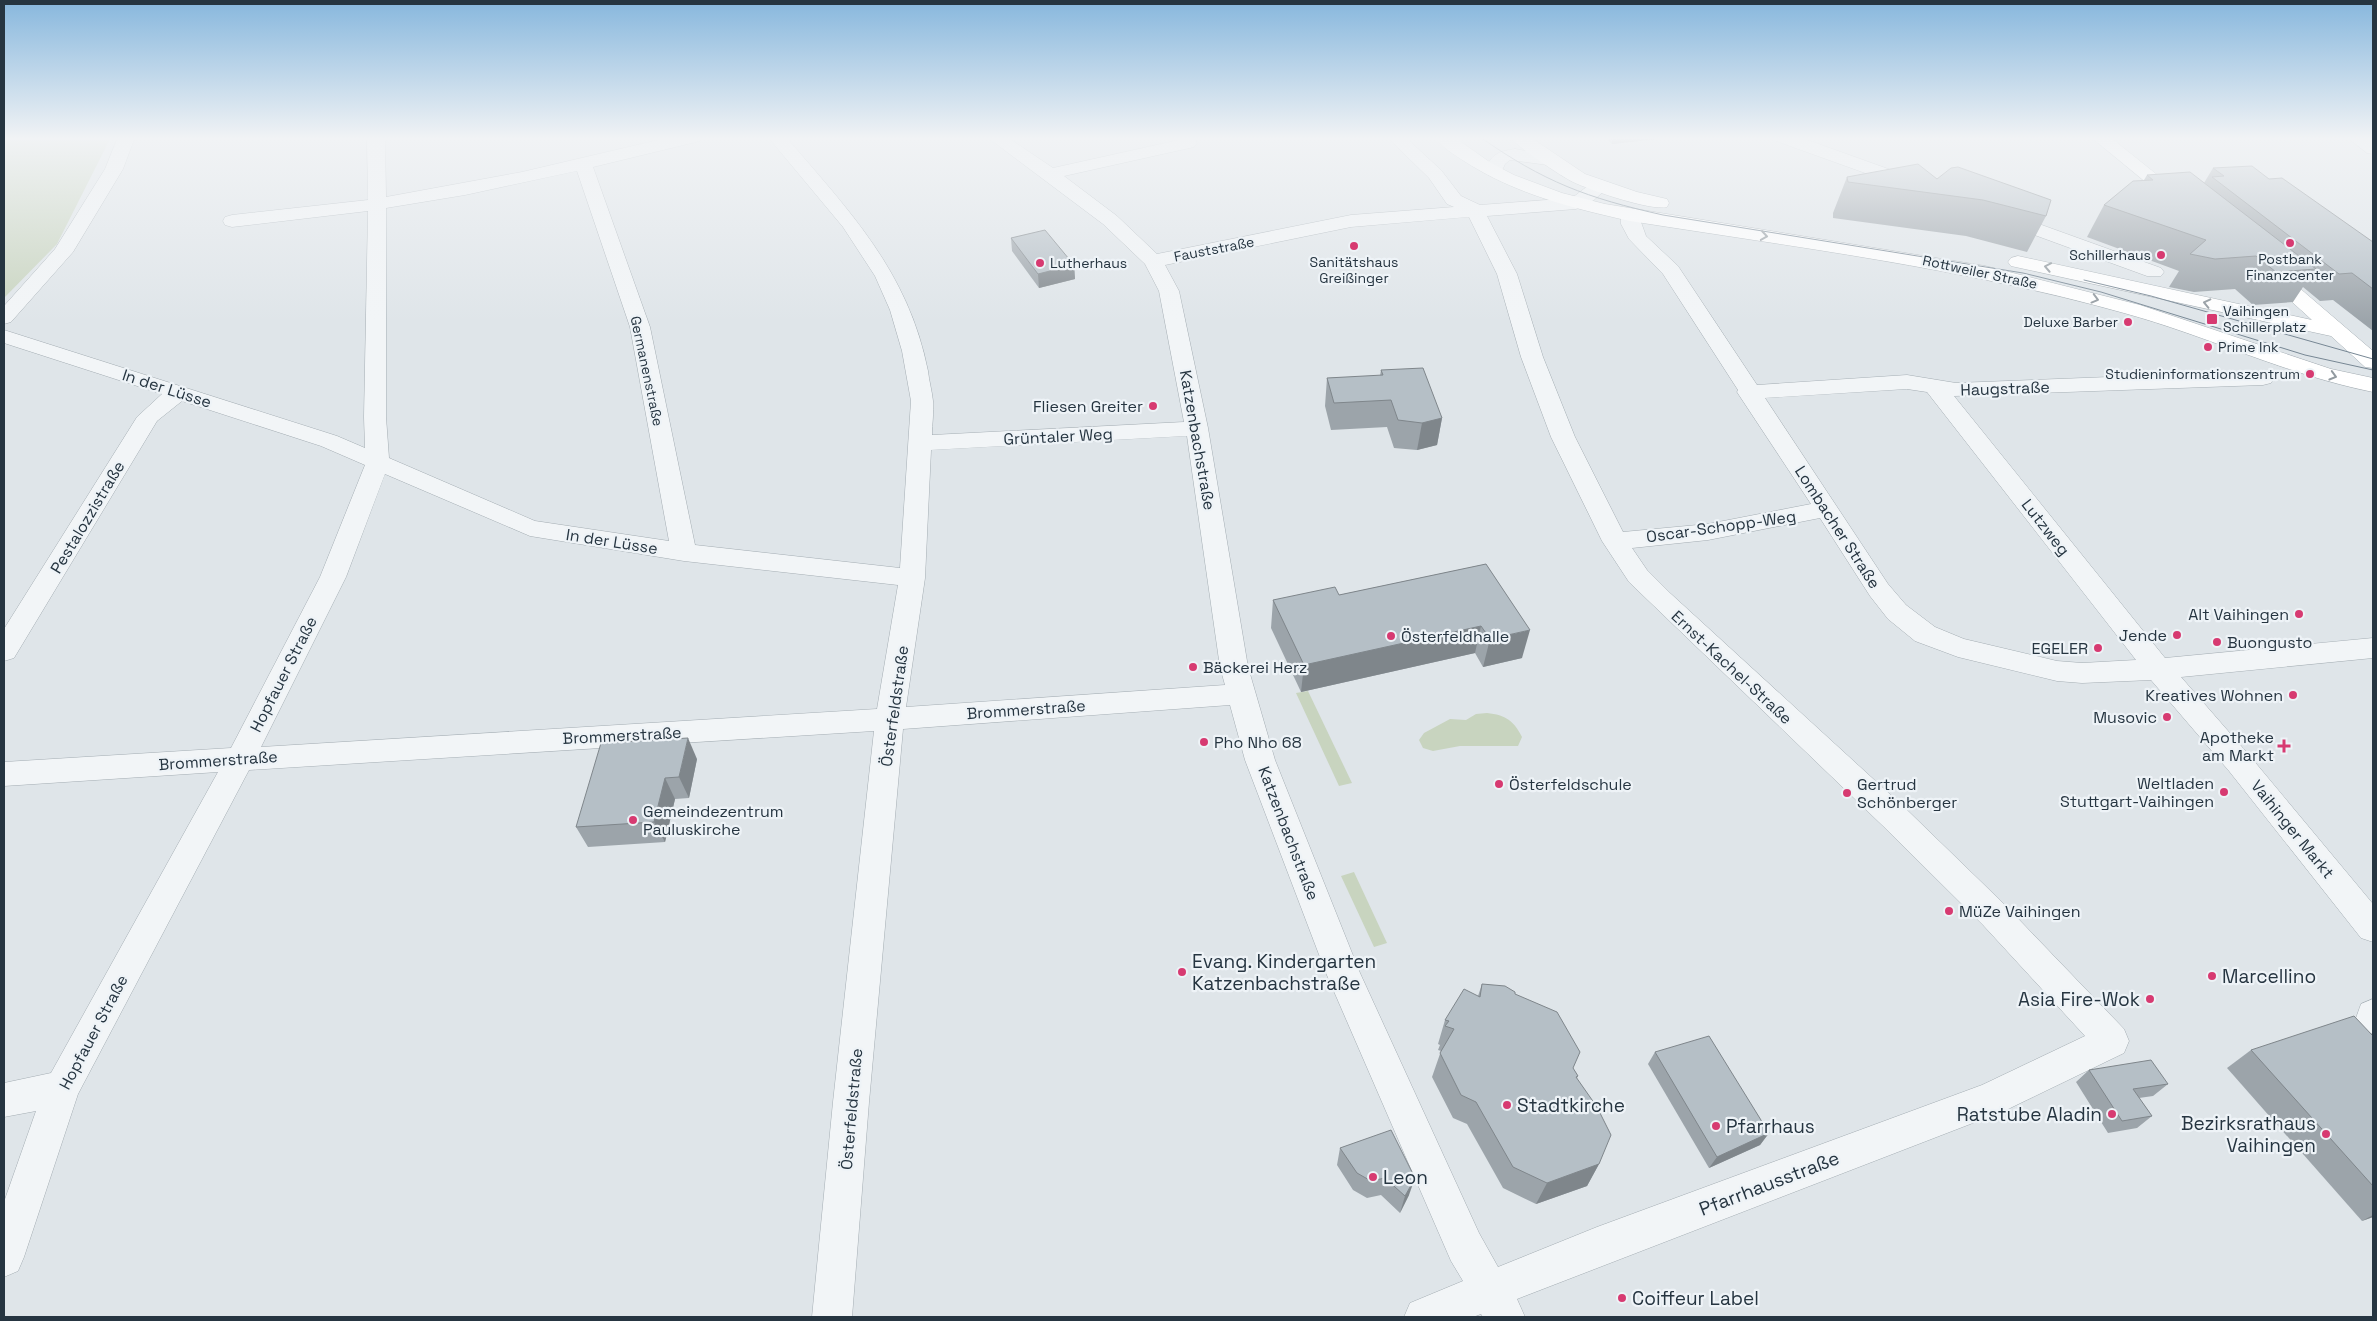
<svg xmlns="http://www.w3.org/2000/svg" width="2377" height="1321" viewBox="0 0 2377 1321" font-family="'Space Grotesk',sans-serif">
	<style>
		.green { fill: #c8d4bf }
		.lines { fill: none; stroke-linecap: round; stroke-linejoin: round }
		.street-casing { stroke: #a4adb3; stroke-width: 1 }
		.secondary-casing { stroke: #a4adb3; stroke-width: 1 }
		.street { fill: #f2f5f7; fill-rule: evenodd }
		.secondary { fill: #fff; fill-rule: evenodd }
		.tram { stroke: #778794; stroke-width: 1 }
		.wall { fill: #9ca4aa }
		.shaded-wall { fill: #7f868b }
		.building { fill: #b5bfc6; stroke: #7f868b }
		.oneway { stroke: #929aa0 }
		.poi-dot { fill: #d73a71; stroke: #eef3f7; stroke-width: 2 }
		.labels { text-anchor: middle; stroke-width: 4.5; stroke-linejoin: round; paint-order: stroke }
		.far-street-label { font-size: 14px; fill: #263541; stroke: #eef3f7 }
		.far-poi-label { font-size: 14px; fill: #263541; stroke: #eef3f7; text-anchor: end }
		.street-label { font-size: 16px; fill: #263541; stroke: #eef3f7 }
		.poi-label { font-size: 16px; fill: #263541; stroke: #eef3f7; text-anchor: end }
		.near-poi-label { font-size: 19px; fill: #263541; stroke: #eef3f7; text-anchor: start }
		.near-street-label { font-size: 19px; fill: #263541; stroke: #eef3f7 }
	</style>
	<rect width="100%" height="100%" fill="#dfe5e9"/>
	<g class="green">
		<path d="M4 137H111L57 244 4 298Z"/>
		<path d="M1308 691 1352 783 1339 786 1296 693Z"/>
		<path d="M1487 713C1506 715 1514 721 1522 737L1518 746H1460L1433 751 1423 748 1419 740 1424 733 1450 719 1466 720 1476 714Z"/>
		<path d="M1354 872 1387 943 1374 947 1341 876Z"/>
	</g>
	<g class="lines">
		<g class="street-casing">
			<g id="street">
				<path d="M118 137H135L123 169 73 252 11 322 4 324V306L55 249 105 169Z"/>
				<path d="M367 137H385L386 197 522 172 671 137H702L700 141 593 167 650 327 695 545 900 568 911 401 902 351 890 310 875 276 843 227 768 137H786C850 212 908 271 928 371 929 381 932 391 933 401 934 412 932 424 932 435L1184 422 1159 291 1145 264 1103 224 987 137H1007L1053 168 1188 138 1194 139 1197 143 1194 147 1064 176 1117 216 1157 254 1351 215 1454 207 1447 204 1429 178 1387 137H1405L1441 170 1461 196 1480 205 1572 198 1593 182H1605L1608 186 1605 190 1594 200 1576 209 1487 216 1517 274 1543 357 1575 437 1623 532 1708 524 1811 504 1737 392 1738 390 1663 274 1629 239 1621 224V215L1623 211H1637L1646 236 1678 266 1757 385 1907 375 1956 383 2263 371 2271 373 2274 378 2271 383 2263 385 1954 396 2165 658 2373 638V658L2181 677 2249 755 2373 904V942L2361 938 2229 771 2151 680 2082 683 2057 681 1958 657 1915 641 1888 619 1870 596 1820 518 1708 540 1632 548 1647 570 1670 593 1905 808 2005 905 2124 1029 2129 1041 2124 1053 2004 1111 1517 1299 1525 1317H1483L1481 1314 1473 1317H1404L1410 1303 1463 1281 1451 1261 1326 973 1245 760 1230 705 903 729 869 1102 852 1317H812L833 1102 874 731 249 770 78 1094 24 1257 18 1271 4 1277V1202L36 1111 4 1117V1083L51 1073 218 772 4 786V762L231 748 320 577 365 465 321 446 182 401 157 421 14 658 4 661V629L137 417 162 394 4 343V330L337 436 365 448 364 417 368 211 232 227 225 225 223 221 225 217 232 215 368 200ZM577 171 630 327 669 541 535 521 389 458 386 417V208L465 195ZM1469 217 1497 274 1521 357 1551 437 1602 541 1629 582 1883 826 1983 925 2085 1036 1982 1085 1597 1227 1498 1267 1479 1233 1360 973 1275 760 1248 667 1208 428 1179 291 1165 265 1351 227ZM1907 389 1927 392 2136 660 2082 663 2057 661 1964 639 1935 627 1906 605 1888 584 1765 398ZM1187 436 1220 667 1225 685 906 707 925 578 931 450ZM385 474 530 536 684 561 898 585 877 709 261 747 346 577Z"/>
				<path d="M1774 137H1799L1919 180 1922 184 1919 188H1907L1776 141Z"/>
				<path d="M2347 137H2367L2373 141V154L2367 153Z"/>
				<path d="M1515 149 1554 156 1557 160 1554 164 1548 165 1510 160 1505 164 1500 175H1488L1485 171C1490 155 1499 151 1515 149Z"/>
				<path d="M2003 211 2161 268 2164 272 2161 276H2147L1996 221 1994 217 1996 213Z"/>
				<path d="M2373 999V1034L2361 1029 2356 1018 2361 1004Z"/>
			</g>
		</g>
		<g class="secondary-casing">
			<g id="secondary">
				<path d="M1435 137H1454L1491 163 1514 175 1562 193 1605 204 1985 266 2140 305 2331 369 2373 378V392C2287 375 2208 336 2124 313 1963 268 1795 247 1630 221 1572 208 1515 194 1464 161 1455 155 1441 147 1435 137Z"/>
				<path d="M1510 137H1530L1585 174 1637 192 1667 199 1669 203 1667 207C1650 211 1590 190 1573 182 1562 177 1516 146 1510 137Z"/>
				<path d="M2091 137H2110L2186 198 2184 202H2170Z"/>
				<path d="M2018 256 2312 320 2259 272 2262 268H2276L2373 351V368L2365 367 2331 336 2011 266 2008 262 2011 258Z"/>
			</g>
		</g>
		<use href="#street" class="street"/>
		<use href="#secondary" class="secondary"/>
		<g class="tram">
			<path d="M1480 137C1544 182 1587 198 1663 215L2023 273 2101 292 2305 355 2373 370"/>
			<path d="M2084 280 2151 296 2373 359"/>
		</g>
	</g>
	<g class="wall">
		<path d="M1605 137H1676L1612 144Z"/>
		<path d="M2213 168 2269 179 2373 242V331L2333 300 2320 301 2303 287 2293 302 2253 305 2235 289 2194 292 2169 287 2179 271 2087 237 2104 205 2144 180 2147 175 2204 183Z"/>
		<path d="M1847 177 1937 179 2046 216 2027 252 1966 236 1833 218V213Z"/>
		<path d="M1011 238 1074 265 1075 279 1039 288 1012 251Z"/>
		<path d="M1381 370 1442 418 1437 445 1417 450 1394 448 1387 427 1331 430 1325 406 1327 378 1380 376Z"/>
		<path d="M1486 564 1522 658 1483 667 1475 653 1301 692 1271 628 1273 600 1339 595Z"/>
		<path d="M697 759 689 798 675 799 665 842 588 847 576 827Z"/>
		<path d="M1482 984 1515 994 1578 1076 1577 1078 1599 1164 1587 1186 1536 1204 1503 1188 1467 1124 1453 1118 1432 1077 1441 1051 1438 1050 1440 1045 1438 1044 1445 1020 1478 996Z"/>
		<path d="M2373 1036V1217L2362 1221 2227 1068 2251 1050Z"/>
		<path d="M1655 1052 1769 1133 1760 1145 1709 1168 1648 1064Z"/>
		<path d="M2089 1070 2168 1084 2153 1096 2139 1098 2152 1116 2137 1128 2108 1133 2076 1082Z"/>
		<path d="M1340 1148 1409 1195 1400 1213 1381 1195 1367 1198 1353 1190 1337 1165Z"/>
	</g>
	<g class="shaded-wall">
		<path d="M1613 137H1676L1612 144Z"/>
		<path d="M1074 265 1075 279 1039 288 1038 274Z"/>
		<path d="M1442 418 1437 445 1417 450 1422 423Z"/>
		<path d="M1481 626 1475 653 1301 692 1304 665Z"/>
		<path d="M1530 630 1522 658 1483 667 1490 639Z"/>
		<path d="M688 738 697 759 689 798 679 777Z"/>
		<path d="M665 778 675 799 665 842 654 822Z"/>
		<path d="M1769 1133 1760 1145 1709 1168 1717 1157Z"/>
		<path d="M1599 1164 1587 1186 1536 1204 1547 1183Z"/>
		<path d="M1415 1178 1409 1195 1400 1213 1405 1196Z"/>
		<path d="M2373 1215V1217L2362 1221Z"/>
	</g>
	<g class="building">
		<path d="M1918 164 1937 179 1951 168 1958 167 2051 200 2046 216 1983 200 1848 182 1847 177Z"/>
		<path d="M2252 166 2269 179 2282 178 2373 242V289L2352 273 2339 274 2212 177 2224 176 2213 168Z"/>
		<path d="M2190 172 2316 269 2276 272 2256 256 2215 259 2190 254 2206 240 2104 205 2133 181 2153 180 2147 175Z"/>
		<path d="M1045 230 1074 265 1038 274 1011 238Z"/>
		<path d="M1423 368 1442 418 1422 423 1398 420 1391 400 1334 403 1327 378 1383 375 1381 370Z"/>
		<path d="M1486 564 1530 630 1490 639 1481 626 1304 665 1273 600 1335 587 1339 595Z"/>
		<path d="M688 738 679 777 665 778 654 822 576 827 601 743Z"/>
		<path d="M1482 984 1505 986 1515 992V994L1557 1012 1580 1052 1573 1068 1578 1076 1576 1077 1597 1107 1611 1135 1599 1164 1547 1183 1513 1167 1476 1102 1461 1095 1440 1053 1454 1029 1445 1026 1449 1021 1445 1020 1464 989 1480 997Z"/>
		<path d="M2354 1016 2373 1036V1186L2251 1050Z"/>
		<path d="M1709 1036 1769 1133 1717 1157 1655 1052Z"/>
		<path d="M2151 1060 2168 1084 2133 1089 2152 1116 2122 1121 2089 1070Z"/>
		<path d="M1391 1130 1415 1178 1405 1196 1385 1178 1371 1181 1357 1173 1340 1148Z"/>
	</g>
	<defs><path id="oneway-chevron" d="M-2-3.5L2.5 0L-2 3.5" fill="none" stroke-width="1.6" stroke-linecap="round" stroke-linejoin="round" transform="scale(1.25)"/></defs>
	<g class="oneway">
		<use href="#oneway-chevron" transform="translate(1764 236) rotate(9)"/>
		<use href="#oneway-chevron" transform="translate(2048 267) rotate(-169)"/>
		<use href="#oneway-chevron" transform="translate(2095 299) rotate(15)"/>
		<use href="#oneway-chevron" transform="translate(2207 303) rotate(-167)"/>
		<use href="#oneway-chevron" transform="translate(2333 376) rotate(16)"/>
	</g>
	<linearGradient id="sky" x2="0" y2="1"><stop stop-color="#87b7dd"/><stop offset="0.43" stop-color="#f1f3f5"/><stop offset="1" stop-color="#f1f3f5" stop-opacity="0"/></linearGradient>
	<rect width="2377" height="322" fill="url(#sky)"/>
	<g class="poi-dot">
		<circle cx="2290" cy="243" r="5"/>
		<circle cx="1354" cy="246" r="5"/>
		<circle cx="2161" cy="255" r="5"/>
		<circle cx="1040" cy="263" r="5"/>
		<rect x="2206" y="313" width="12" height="12" rx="2.5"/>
		<circle cx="2128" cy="322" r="5"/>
		<circle cx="2208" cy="347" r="5"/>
		<circle cx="2310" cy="374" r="5"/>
		<circle cx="1153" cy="406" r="5"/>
		<circle cx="2299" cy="614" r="5"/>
		<circle cx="2177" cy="635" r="5"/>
		<circle cx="1391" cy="636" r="5"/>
		<circle cx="2217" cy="642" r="5"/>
		<circle cx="2098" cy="648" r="5"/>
		<circle cx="1193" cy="667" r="5"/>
		<circle cx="2293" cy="695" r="5"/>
		<circle cx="2167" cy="717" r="5"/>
		<circle cx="1204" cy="742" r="5"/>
		<path d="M2281.5 738.5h5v5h5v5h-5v5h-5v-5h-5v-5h5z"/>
		<circle cx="1499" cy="784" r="5"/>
		<circle cx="2224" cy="792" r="5"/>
		<circle cx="1847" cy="793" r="5"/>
		<circle cx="633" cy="820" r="5"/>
		<circle cx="1949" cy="911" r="5"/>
		<circle cx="1182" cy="972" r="5"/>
		<circle cx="2212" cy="976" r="5"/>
		<circle cx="2150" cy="999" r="5"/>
		<circle cx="1507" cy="1105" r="5"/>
		<circle cx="2112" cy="1114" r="5"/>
		<circle cx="1716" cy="1126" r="5"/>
		<circle cx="2326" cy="1134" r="5"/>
		<circle cx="1373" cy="1177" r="5"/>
		<circle cx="1622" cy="1298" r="5"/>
	</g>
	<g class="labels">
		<g class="far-street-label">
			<text transform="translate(1214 249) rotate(-11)" y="5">Fauststraße</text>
			<text transform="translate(1980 272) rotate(12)" y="5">Rottweiler Straße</text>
			<text transform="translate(647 371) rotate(78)" y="5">Germanenstraße</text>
		</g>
		<g class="far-poi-label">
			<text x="2151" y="260">Schillerhaus</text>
			<text x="2290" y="264" text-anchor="middle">Postbank<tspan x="2290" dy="16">Finanzcenter</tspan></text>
			<text x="1354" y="267" text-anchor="middle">Sanitätshaus<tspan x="1354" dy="16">Greißinger</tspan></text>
			<text x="1050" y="268" text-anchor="start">Lutherhaus</text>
			<text x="2223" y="316" text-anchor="start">Vaihingen<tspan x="2223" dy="16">Schillerplatz</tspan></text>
			<text x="2118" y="327">Deluxe Barber</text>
			<text x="2218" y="352" text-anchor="start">Prime Ink</text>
			<text x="2300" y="379">Studieninformationszentrum</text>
		</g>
		<g class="street-label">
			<text transform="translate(167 388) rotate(18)" y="6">In der Lüsse</text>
			<text transform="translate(2005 388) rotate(-2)" y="6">Haugstraße</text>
			<text transform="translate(1058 436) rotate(-3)" y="6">Grüntaler Weg</text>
			<text transform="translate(1198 440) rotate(80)" y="6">Katzenbachstraße</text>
			<text transform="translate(87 517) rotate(-59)" y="6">Pestalozzistraße</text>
			<text transform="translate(1721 526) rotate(-8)" y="6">Oscar-Schopp-Weg</text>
			<text transform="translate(1838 527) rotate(57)" y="6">Lombacher Straße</text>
			<text transform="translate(2046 527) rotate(52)" y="6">Lutzweg</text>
			<text transform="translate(612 541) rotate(9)" y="6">In der Lüsse</text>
			<text transform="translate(1732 667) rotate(43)" y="6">Ernst-Kachel-Straße</text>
			<text transform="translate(283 674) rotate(-63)" y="6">Hopfauer Straße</text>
			<text transform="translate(894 706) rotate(-82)" y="6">Österfeldstraße</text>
			<text transform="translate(1026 709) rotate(-4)" y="6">Brommerstraße</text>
			<text transform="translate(622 735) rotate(-3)" y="6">Brommerstraße</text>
			<text transform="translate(218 760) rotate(-4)" y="6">Brommerstraße</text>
			<text transform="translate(2293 829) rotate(51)" y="6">Vaihinger Markt</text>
			<text transform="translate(1289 833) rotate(69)" y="6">Katzenbachstraße</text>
			<text transform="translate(93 1032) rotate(-62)" y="6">Hopfauer Straße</text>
			<text transform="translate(851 1109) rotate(-85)" y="6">Österfeldstraße</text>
		</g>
		<g class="poi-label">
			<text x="1143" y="412">Fliesen Greiter</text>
			<text x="2289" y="620">Alt Vaihingen</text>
			<text x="2167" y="641">Jende</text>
			<text x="1401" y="642" text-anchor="start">Österfeldhalle</text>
			<text x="2227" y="648" text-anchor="start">Buongusto</text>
			<text x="2088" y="654">EGELER</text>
			<text x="1203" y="673" text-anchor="start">Bäckerei Herz</text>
			<text x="2283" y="701">Kreatives Wohnen</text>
			<text x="2157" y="723">Musovic</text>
			<text x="2274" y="743">Apotheke<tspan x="2274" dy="18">am Markt</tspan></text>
			<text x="1214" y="748" text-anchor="start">Pho Nho 68</text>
			<text x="2214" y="789">Weltladen<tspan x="2214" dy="18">Stuttgart-Vaihingen</tspan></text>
			<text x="1509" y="790" text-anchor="start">Österfeldschule</text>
			<text x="1857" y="790" text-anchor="start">Gertrud<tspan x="1857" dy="18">Schönberger</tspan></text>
			<text x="643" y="817" text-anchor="start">Gemeindezentrum<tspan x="643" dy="18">Pauluskirche</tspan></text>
			<text x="1959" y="917" text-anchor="start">MüZe Vaihingen</text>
		</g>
		<g class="near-poi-label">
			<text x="1192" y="968">Evang. Kindergarten<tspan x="1192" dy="22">Katzenbachstraße</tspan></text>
			<text x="2222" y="983">Marcellino</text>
			<text x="2140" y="1006" text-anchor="end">Asia Fire-Wok</text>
			<text x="1517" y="1112">Stadtkirche</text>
			<text x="2102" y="1121" text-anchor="end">Ratstube Aladin</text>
			<text x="2316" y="1130" text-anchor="end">Bezirksrathaus<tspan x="2316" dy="22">Vaihingen</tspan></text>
			<text x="1726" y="1133">Pfarrhaus</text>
			<text x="1383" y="1184">Leon</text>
			<text x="1632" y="1305">Coiffeur Label</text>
		</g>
		<g class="near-street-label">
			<text transform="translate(1769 1183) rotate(-21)" y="7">Pfarrhausstraße</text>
		</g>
	</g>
	<rect width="2377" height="1321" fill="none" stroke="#263541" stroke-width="10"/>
</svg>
